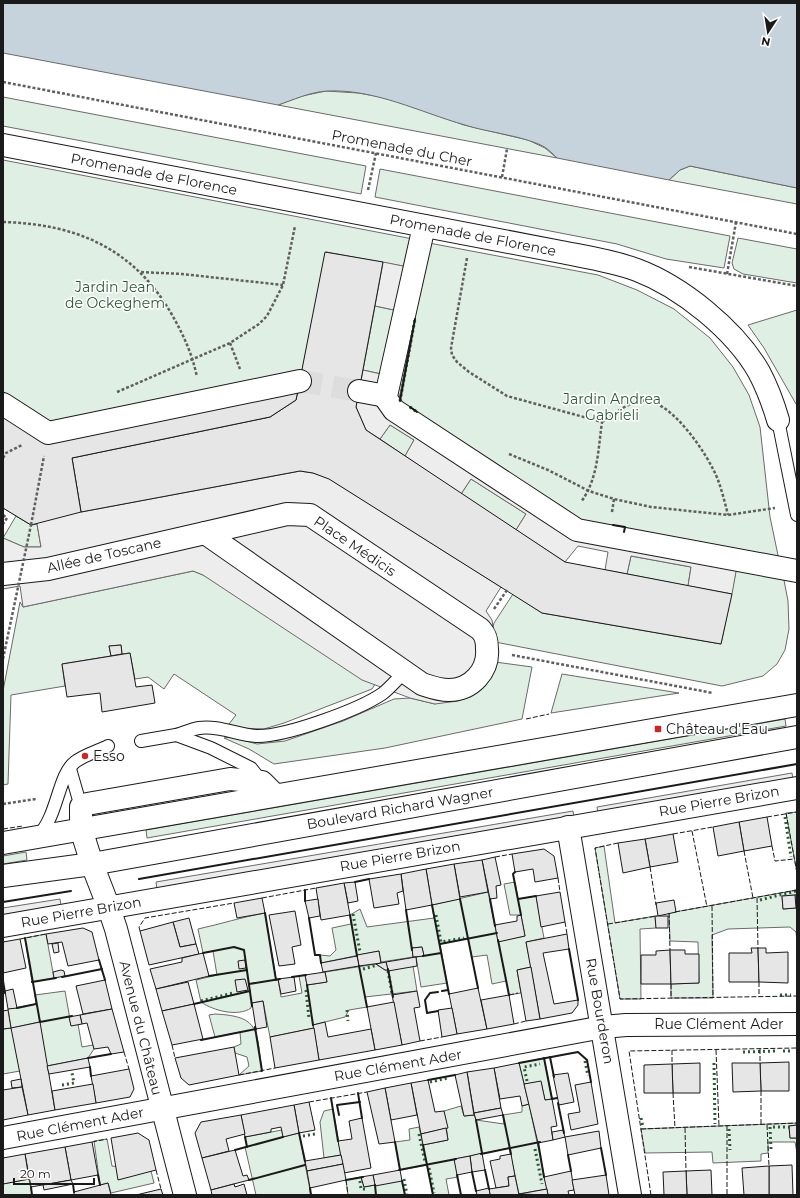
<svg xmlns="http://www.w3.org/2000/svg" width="800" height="1198" viewBox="0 0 800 1198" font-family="Montserrat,sans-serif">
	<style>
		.green { fill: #e0efe3; stroke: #6a6a6a; fill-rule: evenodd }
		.parking { fill: #ededed; stroke: #6a6a6a }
		.water { fill: #c6d2dc; stroke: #6a6a6a }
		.building { fill: #e6e6e6; stroke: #1a1a1a }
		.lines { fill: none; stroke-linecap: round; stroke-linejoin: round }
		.street-tunnel { stroke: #ddd; stroke-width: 22; stroke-dasharray: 22 11; stroke-linecap: butt }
		.lane-casing { stroke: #1a1a1a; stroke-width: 14 }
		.street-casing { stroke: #1a1a1a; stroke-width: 24 }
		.primary-casing { stroke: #1a1a1a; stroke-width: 24 }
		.path { stroke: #5f5f5f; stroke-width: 2.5; stroke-dasharray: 3 2; stroke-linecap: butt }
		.lane { stroke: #fff; stroke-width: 12 }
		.street { stroke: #fff; stroke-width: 22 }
		.primary { stroke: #fff; stroke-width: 22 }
		.path-bridge { stroke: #5f5f5f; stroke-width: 2.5; stroke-dasharray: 3 2; stroke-linecap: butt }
		.hedge { stroke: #2b5a34; stroke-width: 3; stroke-dasharray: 2 3; stroke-linecap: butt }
		.fence { stroke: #1a1a1a; stroke-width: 1; stroke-dasharray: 5 2; stroke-linecap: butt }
		.wall { stroke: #1a1a1a; stroke-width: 2 }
		.poi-dot { fill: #c62828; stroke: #fff; stroke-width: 1.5 }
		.labels { text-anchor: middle; stroke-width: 3; stroke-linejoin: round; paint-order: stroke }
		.street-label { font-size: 14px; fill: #1a1a1a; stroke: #fff }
		.park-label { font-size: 14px; fill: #2b5a34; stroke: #fff }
		.poi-label { font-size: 14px; fill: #1a1a1a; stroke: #fff; text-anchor: start }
	</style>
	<rect width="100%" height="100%" fill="#fff"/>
	<g class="green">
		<path d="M326 91 358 93 392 99 464 125 528 140 545 148 557 158 278 105 302 96Z"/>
		<path d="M3 97 366 166 361 194 3 126Z"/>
		<path d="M3 160 413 239 408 267 326 252 302 371 49 422 3 392Z"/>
		<path d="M690 166 797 188V204L669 180 680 170Z"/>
		<path d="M380 169 730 236 724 268 666 259 617 244 375 197Z"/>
		<path d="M738 238 797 249V283L743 274 734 269 732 263Z"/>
		<path d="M429 243 598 275 637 290 674 309 710 338 733 367 749 395 760 427 770 517 779 560 580 524 399 400Z"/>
		<path d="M375 306 394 310 381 374 363 370Z"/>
		<path d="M797 310V404H796L764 348 748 325Z"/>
		<path d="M390 425 414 440 405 456 380 439Z"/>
		<path d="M471 479 526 514 516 530 461 494Z"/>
		<path d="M16 516 31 525 37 524 41 547H24L3 538Z"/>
		<path d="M631 556 691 567 688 586 627 574Z"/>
		<path d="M737 566 783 575 788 601 789 629 785 650 777 664 763 676 722 686 495 642 493 627 494 623 513 594 542 613 721 644Z"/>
		<path d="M193 571 203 575 381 675 372 689 284 723 264 729 238 728 229 724 236 715 174 674 164 689 148 677 135 679 130 653 122 654 121 645 109 646 111 656 62 664 65 686 11 695 8 784 3 785V691L20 602 23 607Z"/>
		<path d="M495 662 532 667 522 719 385 748 274 764 249 749 224 738 231 737 257 744 285 741 343 721 394 699 410 698 435 704Z"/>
		<path d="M562 674 679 693 551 713Z"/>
		<path d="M785 719 786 726 147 838 146 830Z"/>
		<path d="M797 812V873L786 813Z"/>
		<path d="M604 846 615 923 655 916 656 928 640 929 641 999H620L595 848Z"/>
		<path d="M26 852 27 860 3 864V856Z"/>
		<path d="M515 882 518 899 536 896 544 938 526 942 531 967 517 970 521 993 509 995 506 981 492 984 487 955 472 957 468 938 440 944 447 983 421 987 416 957 424 956 422 947 412 948 413 957 381 962 379 951 321 963 320 955 330 956 336 950 332 928 351 924 350 915 360 909 367 927 434 918 432 905 488 892 498 941 525 936 521 915H510L504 884Z"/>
		<path d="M797 890V941L796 932 790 927 728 929 712 935 713 998H671V984L699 983 698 942 670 941 669 913ZM795 895 796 908 783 909 782 896Z"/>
		<path d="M265 913 276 979H278L281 997 302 993 299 976 305 975 307 985 327 982 325 972 376 964 385 970 413 966 417 991 365 997 367 1007 349 1010 345 1017 313 1025 314 1028 270 1037 263 1001 252 1003 251 1008C238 1017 214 1011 201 1002L196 980 217 975 213 951 203 953 198 929C221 924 242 917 265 913Z"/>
		<path d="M46 934 54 978 32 982 25 938Z"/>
		<path d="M65 991 71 1025 78 1024 82 1047 93 1045 94 1049 88 1058 47 1066 39 1022 12 1028 20 1071 3 1074V1029L11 1028 8 1009 36 1004 35 995Z"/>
		<path d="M215 1014C262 1016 256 1032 262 1071L239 1075 249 1066 247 1057 235 1053 234 1047 241 1044 240 1032 215 1037 209 1015Z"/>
		<path d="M544 1058 552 1099 545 1100 541 1082 524 1084 519 1063Z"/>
		<path d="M529 1104 547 1189 519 1194 509 1148 455 1159 458 1177 446 1179 449 1195H433L427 1165 400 1170 395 1142 410 1140 409 1129 419 1127 423 1145 448 1140 444 1111 461 1106 464 1116 474 1115 476 1120 504 1124 503 1115 522 1112V1106Z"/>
		<path d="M333 1109 341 1155 324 1158 320 1122 324 1111Z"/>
		<path d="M797 1123V1125L789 1126 790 1138H797V1153L795 1142H768V1153L761 1154V1161L713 1163 712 1152 645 1153 641 1129Z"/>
		<path d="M282 1130 283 1137 299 1133 311 1195H256L245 1147 247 1146 245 1137Z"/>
		<path d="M107 1139 112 1166 151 1171 154 1183 111 1193 108 1183 100 1185 94 1141Z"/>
		<path d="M361 1177 364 1187 402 1180 405 1195H348L346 1180Z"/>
		<path d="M29 1179 32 1195H3V1184Z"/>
	</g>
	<g class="parking">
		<path d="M429 243 399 400 575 521 737 566 732 594 688 586 691 567 631 556 627 574 605 570 608 552 578 546 565 562 516 530 526 514 471 479 461 494 405 456 414 440 390 425 380 439 366 430 356 407 363 370 381 374 394 310 375 306 383 262 408 267Z"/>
		<path d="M3 392 49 422 81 512 300 471 313 473 328 478 501 587 486 611 492 620 494 635 480 689 458 701 435 704 410 698 362 680 203 575 193 571 23 607 20 586 3 589V538L24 547H41L37 524 31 525 3 508Z"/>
		<path d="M792 773 793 780 598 814 597 807Z"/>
		<path d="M573 811 574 818 157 890 156 882Z"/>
		<path d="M60 899 61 906 3 916V908Z"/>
	</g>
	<path class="water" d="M3 3H797V188L690 166 680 170 669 180 557 158C554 155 550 151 546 148 530 137 486 132 465 125 419 112 376 89 327 91 310 92 293 100 278 105L3 53Z"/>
	<g class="building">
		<path d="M325 252 383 262 356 407 366 430 565 562 732 594 721 644 542 613 329 479 313 473 300 471 81 512 72 458 270 417 296 400Z"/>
		<path d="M302 371 296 400 270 417 72 458 81 512 31 525 3 508V392L49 422Z"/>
		<path d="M121 645 122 654 111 656 109 646Z"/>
		<path d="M130 653 136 687 152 685 155 703 102 712 100 693 67 697 62 664Z"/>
		<path d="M767 817 772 846 744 851 739 822Z"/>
		<path d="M739 822 744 851 718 856 713 827Z"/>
		<path d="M673 834 678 862 650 867 645 839Z"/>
		<path d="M645 839 650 867 623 873 618 843Z"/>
		<path d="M544 849 554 856 558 878 535 882 533 869 515 872 512 854Z"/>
		<path d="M495 857 501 885 496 886 497 898 490 899 482 860Z"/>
		<path d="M482 860 488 892 460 897 454 864Z"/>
		<path d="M454 864 460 899 432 905 426 869Z"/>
		<path d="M426 869 432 905 406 910 401 874Z"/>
		<path d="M401 874 403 891 397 893 399 904 374 908 369 879Z"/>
		<path d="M355 882 358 901 348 903 344 883Z"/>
		<path d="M344 883 350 915 321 920 316 888Z"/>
		<path d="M560 892 565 922 541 927 536 896Z"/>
		<path d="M795 895 796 908 783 909 782 896Z"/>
		<path d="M262 898 265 913 237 918 234 903Z"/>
		<path d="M318 899 320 916 309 918 305 901Z"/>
		<path d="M674 900 676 912 658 916 656 903Z"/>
		<path d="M295 911 301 945 292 947 295 964 279 966 269 915Z"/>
		<path d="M521 915 525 936 498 942 495 925 517 921V916Z"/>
		<path d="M655 916H668V928H656Z"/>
		<path d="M189 918 196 944 180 947 173 922Z"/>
		<path d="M173 922 180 947 196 944 199 954 149 965 140 931Z"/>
		<path d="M83 928 92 932 99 960 68 966 62 942 48 944 46 934Z"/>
		<path d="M567 934 569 949 543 953 554 1004 578 1000V1005L572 1013 540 1019 526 942Z"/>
		<path d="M20 939 26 968 3 973V942Z"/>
		<path d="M58 943 59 952 54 953 52 944Z"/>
		<path d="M422 947 424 956 413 957 412 948Z"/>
		<path d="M751 948H758L759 982H729V953H752Z"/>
		<path d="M758 948H766V953L788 952V983L759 982Z"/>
		<path d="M670 950 671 984H641V955H656V951Z"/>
		<path d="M670 950H685V954H699V983L671 984Z"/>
		<path d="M379 951 381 963 359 966 357 955Z"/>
		<path d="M203 953 209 976 156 989 150 969 182 962V958Z"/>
		<path d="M357 956 359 966 323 972 321 963Z"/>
		<path d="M416 957 417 966 388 971 386 962Z"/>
		<path d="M245 960 246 968 239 969 238 961Z"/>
		<path d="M386 962 388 970H385L376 964Z"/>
		<path d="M531 967 540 1019 526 1021 517 970Z"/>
		<path d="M61 970 64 971 65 976 54 978 53 972Z"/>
		<path d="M325 972 327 982 307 985 305 975Z"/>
		<path d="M294 977 296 991 281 994 278 979Z"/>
		<path d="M245 979 248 990 237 992 235 980Z"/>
		<path d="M105 980 112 1009 83 1014 76 986Z"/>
		<path d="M188 982 194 1004 162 1011 156 989Z"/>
		<path d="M478 988 487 1029 457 1034 449 994Z"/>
		<path d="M13 989 17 1008 8 1009 5 991Z"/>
		<path d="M417 991 420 1007 414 1008 420 1041 402 1045 392 995Z"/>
		<path d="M509 995 514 1024 487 1029 481 1000Z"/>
		<path d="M263 1001 267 1027 256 1029 252 1003Z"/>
		<path d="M394 1002 402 1045 375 1050 367 1007Z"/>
		<path d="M194 1004 203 1039 172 1045 162 1011Z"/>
		<path d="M452 1008 457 1034 442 1037 438 1010Z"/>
		<path d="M112 1009 124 1052 111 1054 108 1047 94 1049 87 1023 82 1024 80 1015Z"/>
		<path d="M8 1010 11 1028 3 1029V1011Z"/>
		<path d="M80 1015 82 1024 71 1026 69 1017Z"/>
		<path d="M40 1022 55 1110 28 1115 11 1028Z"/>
		<path d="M325 1022 328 1037 371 1029 375 1050 319 1060 313 1025Z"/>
		<path d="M314 1028 319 1060 275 1068 270 1037Z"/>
		<path d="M234 1047 239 1075 189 1085 181 1078 175 1058Z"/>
		<path d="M88 1058 90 1067 49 1074 47 1066Z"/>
		<path d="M789 1062V1091H761L760 1063Z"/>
		<path d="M519 1063 529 1104 522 1106 520 1096 500 1099 494 1068Z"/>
		<path d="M700 1063V1093H673L672 1064Z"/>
		<path d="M732 1063H760L761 1091 733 1092Z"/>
		<path d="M672 1064 673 1093H644V1065Z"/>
		<path d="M494 1068 501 1108 474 1113 467 1072Z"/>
		<path d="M129 1069 134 1089 130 1097 96 1103 91 1076Z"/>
		<path d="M467 1072 474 1115 464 1116 455 1075Z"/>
		<path d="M568 1073 574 1102 559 1105 553 1075Z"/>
		<path d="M21 1079 22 1087 12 1088 11 1081Z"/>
		<path d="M428 1080 435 1112 444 1111 448 1128 421 1134 411 1083Z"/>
		<path d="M541 1081 545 1100 552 1099 557 1126 551 1127 553 1140 538 1143 524 1084Z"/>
		<path d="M591 1082 598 1124 571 1130 568 1114 580 1112 575 1085Z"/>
		<path d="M411 1083 417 1115 391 1120 385 1088Z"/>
		<path d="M93 1084 96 1103 55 1110 52 1091Z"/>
		<path d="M22 1087 28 1115 3 1120V1090Z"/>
		<path d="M385 1088 395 1142 379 1144 367 1092Z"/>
		<path d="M309 1102 315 1130 299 1133 294 1105Z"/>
		<path d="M294 1105 299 1133 283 1137 281 1127 271 1129V1132L245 1137 241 1115Z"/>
		<path d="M501 1108 503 1115 476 1120 474 1113Z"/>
		<path d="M241 1115 245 1134 226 1139 229 1151 202 1158 195 1133 201 1122Z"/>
		<path d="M362 1118 371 1168 344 1173 338 1141 352 1139 349 1121Z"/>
		<path d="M797 1125V1138H790L789 1126Z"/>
		<path d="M446 1128 448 1140 423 1145 421 1134Z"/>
		<path d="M563 1130 565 1137 553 1140 552 1132Z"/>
		<path d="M599 1131 601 1148 568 1155 565 1137Z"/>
		<path d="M138 1133 149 1140 156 1170 118 1180 111 1138Z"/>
		<path d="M92 1142 98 1175 71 1180 65 1147Z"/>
		<path d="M65 1147 71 1180 31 1187 25 1154Z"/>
		<path d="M235 1150 243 1176 247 1175 249 1180 211 1190 202 1158Z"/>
		<path d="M482 1153 485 1170 472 1172 470 1156Z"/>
		<path d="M25 1154 29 1179 3 1184V1158Z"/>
		<path d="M511 1154 515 1176 508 1177 509 1186 496 1188 490 1161 500 1159V1156Z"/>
		<path d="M341 1155 343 1164 307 1171 305 1161Z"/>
		<path d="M470 1156 472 1172 457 1175 454 1159Z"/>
		<path d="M343 1164 346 1180 310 1188 307 1171Z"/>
		<path d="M792 1165 793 1195H769V1166Z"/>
		<path d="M769 1166V1195H744L742 1168Z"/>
		<path d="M400 1170 402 1181 375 1186 373 1175Z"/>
		<path d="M711 1170 712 1195H687L686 1171Z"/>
		<path d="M571 1171 574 1190 568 1191 569 1195H548L544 1177Z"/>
		<path d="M686 1171 687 1195H664L663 1172Z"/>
		<path d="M373 1175 375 1185 364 1187 361 1177Z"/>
		<path d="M606 1175 609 1195H575L572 1180Z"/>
		<path d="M515 1176 519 1195H490L489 1189 509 1186 508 1177Z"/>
		<path d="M71 1180 73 1184 44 1190 43 1185Z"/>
		<path d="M108 1183 111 1195H74V1192Z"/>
		<path d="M234 1184 235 1187 244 1184 247 1195H212L211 1190Z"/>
		<path d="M489 1188 490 1195H477L476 1191Z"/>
		<path d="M161 1189 163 1195H136Z"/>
		<path d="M547 1189 548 1195 519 1194Z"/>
	</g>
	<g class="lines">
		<path class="street-tunnel" d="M300 381 359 391"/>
		<g class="lane-casing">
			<g id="lane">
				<path d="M778 420 797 515"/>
				<path d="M176 735C184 733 192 729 199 728 218 725 238 735 256 736 285 737 358 710 382 694 390 688 397 679 404 673"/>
				<path d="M141 741 176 735 211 748 251 768 262 782"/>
				<path d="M70 769 81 807"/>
				<path d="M38 836C58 816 58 775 75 762 84 755 98 751 108 746"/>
			</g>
		</g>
		<g class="street-casing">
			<g id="street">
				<path d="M3 145 561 252C586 257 613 261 637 270 682 287 735 330 759 372 767 387 773 403 778 420"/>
				<path d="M424 226 386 396 387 400 394 410 577 530 797 571"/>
				<path d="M359 391 386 396"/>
				<path d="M3 404 48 433 300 381"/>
				<path d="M287 514 310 515 480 629C486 635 487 641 487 649 489 671 471 690 449 690 439 690 431 687 422 684L205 533Z"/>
				<path d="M3 574 48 569 205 533"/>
				<path d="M568 827 630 1195"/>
				<path d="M92 864 109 908 116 929 185 1195"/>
				<path d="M3 926 797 788"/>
				<path d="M3 1138 603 1027 626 1025 797 1024"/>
			</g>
		</g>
		<g class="primary-casing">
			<g id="primary">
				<path d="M3 843 797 705"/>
				<path d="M92 864 81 829V807L87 804 230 779 262 782 275 795"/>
				<path d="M3 876 92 864 797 737"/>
			</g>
		</g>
		<g class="path">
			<path d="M3 82 797 234"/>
			<path d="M502 177 507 149"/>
			<path d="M368 190 376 153"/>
			<path d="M3 222C76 224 133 248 171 313 183 334 192 353 197 377"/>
			<path d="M467 258 451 348 452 355 457 362 469 372 507 396 602 422C598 450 598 479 581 502"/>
			<path d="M689 267 797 286"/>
			<path d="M141 272 182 274 283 285"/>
			<path d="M727 274 736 222"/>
			<path d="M230 343 240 369"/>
			<path d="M117 392 230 343 259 324 267 316 283 285 295 226"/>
			<path d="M602 422C613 415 627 403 640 401 669 395 709 456 718 480 722 491 725 503 728 515"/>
			<path d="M509 454 548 470 589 491 614 499 651 507 728 515 775 508"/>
			<path d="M3 458 6 453 22 445"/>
			<path d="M612 512 614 499"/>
			<path d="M3 515 7 518 3 524"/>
			<path d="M31 525 44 456"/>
			<path d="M494 609 507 590"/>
			<path d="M512 655 713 693"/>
			<path d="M3 804 36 799"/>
		</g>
		<use href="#lane" class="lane"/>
		<use href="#street" class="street"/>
		<use href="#primary" class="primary"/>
		<path class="path-bridge" d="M3 659 31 525"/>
		<g class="hedge">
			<path d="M400 401 415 319"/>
			<path d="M410 407 417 412"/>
			<path d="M785 817 791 857"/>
			<path d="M760 900 796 891 797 898"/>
			<path d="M353 914 360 952"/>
			<path d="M436 915 441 942 464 938"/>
			<path d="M363 969 378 965"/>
			<path d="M388 971 392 993"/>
			<path d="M306 990 309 1019"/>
			<path d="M780 995H791"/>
			<path d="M201 1001 233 993"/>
			<path d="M347 1010 348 1021"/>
			<path d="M783 1051H791"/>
			<path d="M743 1052 776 1051"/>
			<path d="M585 1061 588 1076"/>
			<path d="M714 1063 715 1124"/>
			<path d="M527 1081 524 1067 540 1064"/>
			<path d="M430 1082 448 1078"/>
			<path d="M62 1085 74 1083 72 1073"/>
			<path d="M641 1118 643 1127"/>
			<path d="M729 1129 730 1150"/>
			<path d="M419 1134 425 1162"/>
			<path d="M303 1136 315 1134"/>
			<path d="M535 1149 542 1184"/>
			<path d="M771 1149 770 1127H792"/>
			<path d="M429 1168 434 1193"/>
			<path d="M796 1170H797"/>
			<path d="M404 1179 407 1195"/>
			<path d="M360 1181 361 1189H366"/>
		</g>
		<g class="fence">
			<path d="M797 419V420"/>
			<path d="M526 719 549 714"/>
			<path d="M786 813 797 873"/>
			<path d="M767 817 797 812"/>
			<path d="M3 829 23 826"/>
			<path d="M692 831 707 907"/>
			<path d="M673 834 713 827"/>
			<path d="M618 843 595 848 620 999 797 996"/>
			<path d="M772 846 775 861 794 859"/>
			<path d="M744 851 753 898"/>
			<path d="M495 857 512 854"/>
			<path d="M650 867 656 905"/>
			<path d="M558 878 560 892"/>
			<path d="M262 898 316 888"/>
			<path d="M757 898 758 948"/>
			<path d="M712 906 713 998"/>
			<path d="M675 912 797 890"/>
			<path d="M669 913 670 950"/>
			<path d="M565 922 567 934"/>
			<path d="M608 924 657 916"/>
			<path d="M140 931 139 927 145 918 234 903"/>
			<path d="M20 939 46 934"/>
			<path d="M759 982V997"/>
			<path d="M671 984V998"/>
			<path d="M509 995 518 993"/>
			<path d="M514 1024 526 1021"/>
			<path d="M420 1041 442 1037"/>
			<path d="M172 1045 175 1058"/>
			<path d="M760 1049V1063"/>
			<path d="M672 1050V1064"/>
			<path d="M716 1050 719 1126"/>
			<path d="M124 1052 129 1069"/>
			<path d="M239 1075 275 1068"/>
			<path d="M761 1091V1125"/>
			<path d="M673 1093 675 1128"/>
			<path d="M309 1102 367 1092"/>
			<path d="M767 1125 769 1166"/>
			<path d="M727 1126V1195"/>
			<path d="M685 1128 686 1171"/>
			<path d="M641 1129 797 1123"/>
			<path d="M92 1142 107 1139"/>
			<path d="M156 1170 161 1189"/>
			<path d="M346 1180 348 1195"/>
			<path d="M651 1195 629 1051 797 1048"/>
		</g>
		<g class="wall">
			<path d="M400 401 415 319"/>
			<path d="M410 407 417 412"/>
			<path d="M613 525 625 527 624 532"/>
			<path d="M515 872 513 874 521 915"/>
			<path d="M139 879 797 764"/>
			<path d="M355 882 369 879"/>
			<path d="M305 890V901"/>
			<path d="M460 899 478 988"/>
			<path d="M490 899 495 926"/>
			<path d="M518 899 536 896"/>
			<path d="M3 902 71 891"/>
			<path d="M432 905 449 994"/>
			<path d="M406 910 412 950"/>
			<path d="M265 913 276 980"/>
			<path d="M350 915 357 956"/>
			<path d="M309 918 315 955H320L321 963"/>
			<path d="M25 938 40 1022 72 1016"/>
			<path d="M498 940 509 995"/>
			<path d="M440 944 497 933"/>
			<path d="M569 949 578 1000"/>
			<path d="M203 953 234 947 244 950 252 1006"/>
			<path d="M423 956 441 953"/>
			<path d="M99 960 105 980"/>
			<path d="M359 966 367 1007"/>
			<path d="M388 969 393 997"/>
			<path d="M209 976 247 970"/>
			<path d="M62 977 102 969"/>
			<path d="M292 977 306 975"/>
			<path d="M3 981 5 993"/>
			<path d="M32 982 56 978"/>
			<path d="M249 984 280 979"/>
			<path d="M307 985 313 1025"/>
			<path d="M442 991 448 990"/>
			<path d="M438 992 430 993 425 1000 427 1013 438 1011"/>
			<path d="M194 1004 250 991"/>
			<path d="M17 1008 36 1004"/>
			<path d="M255 1027 262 1071"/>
			<path d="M201 1040 256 1029"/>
			<path d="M550 1057 554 1077"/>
			<path d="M88 1058 111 1054"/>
			<path d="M544 1058 552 1099 557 1098"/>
			<path d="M519 1063 578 1052 587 1060 591 1082"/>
			<path d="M90 1067 91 1076"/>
			<path d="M428 1080 455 1075"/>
			<path d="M358 1093 362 1118"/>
			<path d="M331 1098 338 1141"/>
			<path d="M558 1103 564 1133"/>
			<path d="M339 1115 337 1105 360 1102"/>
			<path d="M503 1115 511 1154"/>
			<path d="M476 1120 482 1153"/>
			<path d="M299 1133 305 1161"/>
			<path d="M245 1137 247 1147"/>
			<path d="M395 1142 400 1170"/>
			<path d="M538 1142 544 1177"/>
			<path d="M423 1145 433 1195"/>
			<path d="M601 1148 606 1175"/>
			<path d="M235 1150 283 1137"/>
			<path d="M481 1154 540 1142"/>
			<path d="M568 1155 571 1171"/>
			<path d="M399 1170 456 1159"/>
			<path d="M485 1170 489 1189"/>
			<path d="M472 1172 476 1191"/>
			<path d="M98 1175 100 1185"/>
			<path d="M457 1175 461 1195"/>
			<path d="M249 1180 305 1165"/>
			<path d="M346 1180 363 1177"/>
			<path d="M402 1181 405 1195"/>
			<path d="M73 1184 74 1192"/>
			<path d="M375 1185 376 1195"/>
			<path d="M31 1187 32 1195"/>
			<path d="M310 1188 311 1195"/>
		</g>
	</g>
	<g class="poi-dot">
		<rect x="654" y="725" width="8" height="8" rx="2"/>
		<circle cx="85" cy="756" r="4"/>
	</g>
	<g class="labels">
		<g class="street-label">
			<text transform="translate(402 148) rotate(11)" y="5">Promenade du Cher</text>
			<text transform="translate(154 174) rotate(11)" y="5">Promenade de Florence</text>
			<text transform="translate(473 235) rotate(11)" y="5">Promenade de Florence</text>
			<text transform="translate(355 546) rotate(34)" y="5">Place Médicis</text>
			<text transform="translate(104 555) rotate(-13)" y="5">Allée de Toscane</text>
			<text transform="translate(719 801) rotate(-10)" y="5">Rue Pierre Brizon</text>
			<text transform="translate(400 808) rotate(-10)" y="5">Boulevard Richard Wagner</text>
			<text transform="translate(400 856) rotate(-10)" y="5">Rue Pierre Brizon</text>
			<text transform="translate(81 912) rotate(-10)" y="5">Rue Pierre Brizon</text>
			<text transform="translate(600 1011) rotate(80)" y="5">Rue Bourderon</text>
			<text x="719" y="1029">Rue Clément Ader</text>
			<text transform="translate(141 1028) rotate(76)" y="5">Avenue du Château</text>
			<text transform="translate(398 1065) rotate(-10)" y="5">Rue Clément Ader</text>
			<text transform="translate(80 1124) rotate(-11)" y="5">Rue Clément Ader</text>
		</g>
		<g class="park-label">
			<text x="115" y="292">Jardin Jean<tspan x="115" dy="16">de Ockeghem</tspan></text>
			<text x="612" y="404">Jardin Andrea<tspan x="612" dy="16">Gabrieli</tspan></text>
		</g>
		<g class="poi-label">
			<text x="666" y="734">Château d'Eau</text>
			<text x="93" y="761">Esso</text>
		</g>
	</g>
	<rect width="800" height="1198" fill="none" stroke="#1a1a1a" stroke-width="8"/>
	<g transform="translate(768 32) rotate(192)" stroke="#ffffff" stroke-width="3" paint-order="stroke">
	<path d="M0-3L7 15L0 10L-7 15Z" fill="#1a1a1a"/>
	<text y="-6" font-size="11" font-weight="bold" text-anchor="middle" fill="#1a1a1a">N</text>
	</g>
	<path d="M14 1178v6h80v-6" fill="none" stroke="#1a1a1a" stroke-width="2"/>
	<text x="20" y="1178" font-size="12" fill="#1a1a1a" stroke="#ffffff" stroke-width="3" paint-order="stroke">20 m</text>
</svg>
